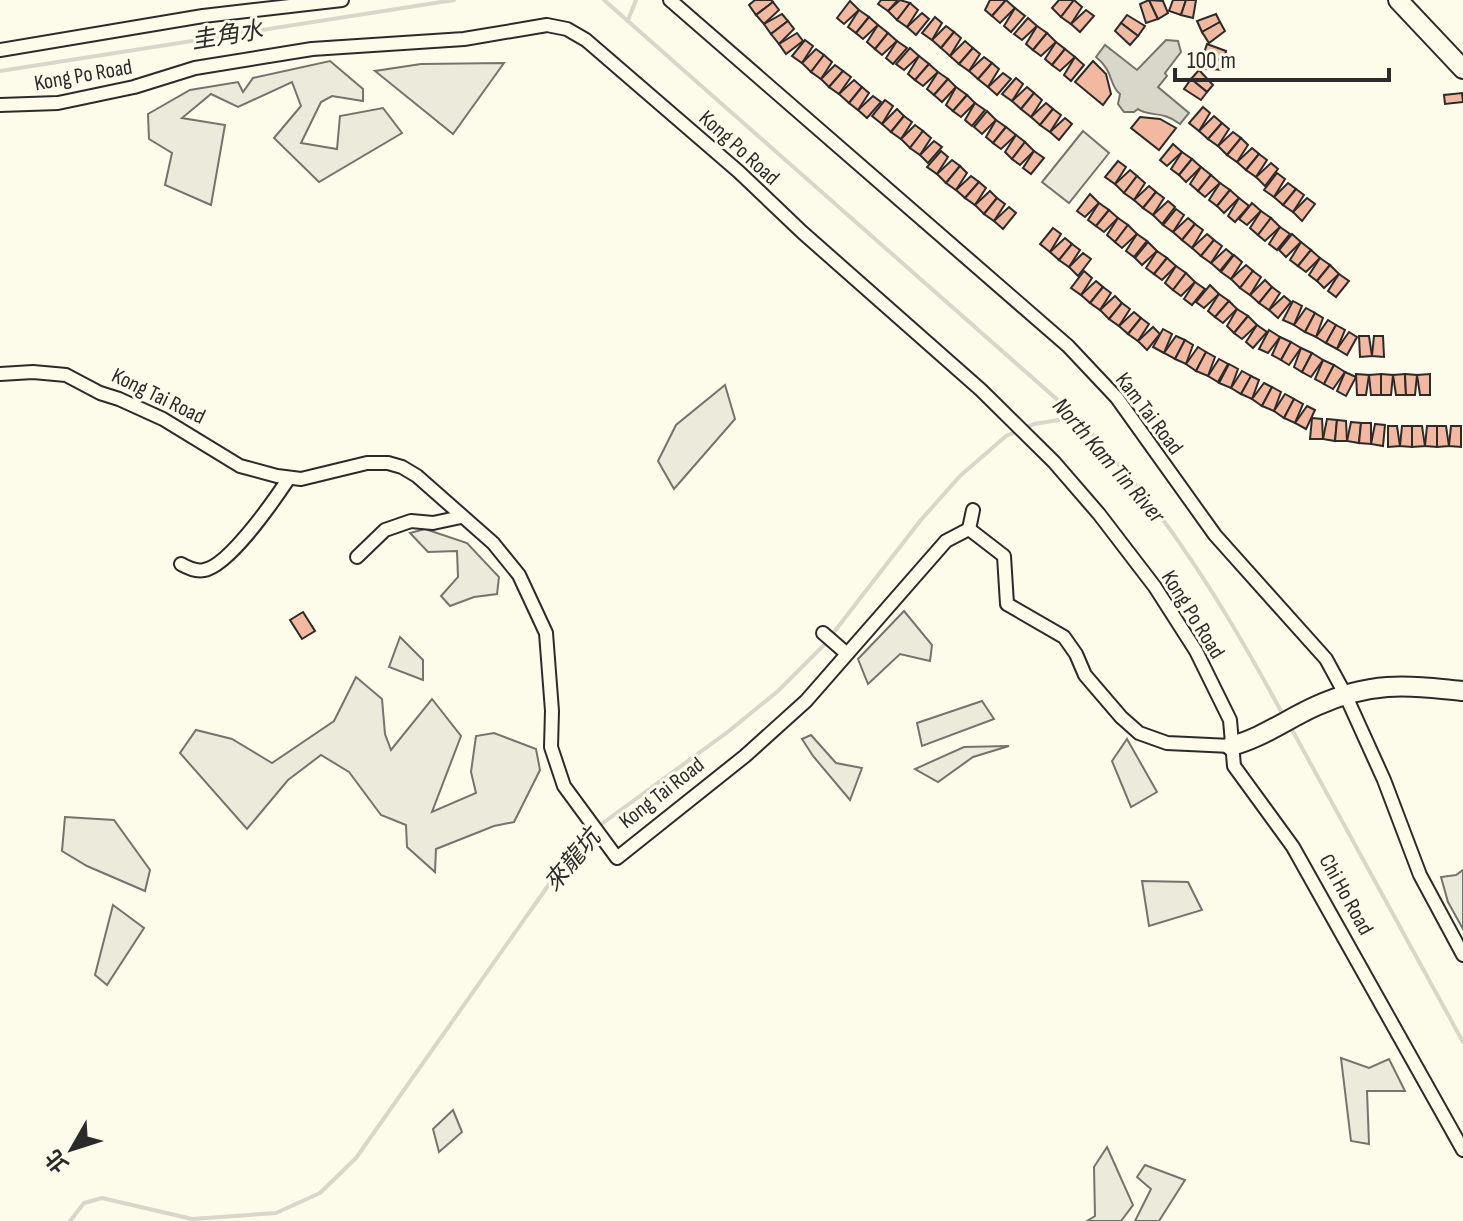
<svg xmlns="http://www.w3.org/2000/svg" width="1463" height="1221" viewBox="0 0 1463 1221" font-family="'Sofia Sans Condensed','Noto Sans TC',sans-serif">
	<style>
		.green { fill: #ecebdb; stroke: #74746e; stroke-width: 2 }
		.water { fill: #d8d7c9; stroke: #74746e; stroke-width: 2 }
		.lines { fill: none; stroke-linecap: round; stroke-linejoin: round }
		.stream { stroke: #d8d7c9; stroke-width: 4 }
		.building { fill: #f2b8a0; stroke: #2b2b2b; stroke-width: 2 }
		.street-casing { stroke: #2b2b2b; stroke-width: 16 }
		.secondary-casing { stroke: #2b2b2b; stroke-width: 22 }
		.street { stroke: #fdfbea; stroke-width: 12 }
		.secondary { stroke: #fdfbea; stroke-width: 18 }
		.labels { text-anchor: middle; stroke-width: 6; stroke-linejoin: round; paint-order: stroke }
		.street-label { font-size: 22px; fill: #2b2b2b; stroke: #fdfbea }
		.water-label { font-size: 24px; font-style: italic; fill: #2b2b2b; stroke: #fdfbea }
	</style>
	<rect width="100%" height="100%" fill="#fdfbea"/>
	<g class="green">
		<path d="M330 61 363 89V101L332 96 321 102 301 143 337 149 340 116 383 108 402 133 319 182 274 138 301 106 292 82 238 107 211 94 182 118 225 125 211 205 165 185 172 153 149 139 148 114 190 90 238 82 243 92 253 78Z"/>
		<path d="M504 63 453 134 375 71 421 64Z"/>
		<path d="M1083 131 1109 153 1069 203 1042 182Z"/>
		<path d="M725 385 735 419 674 489 658 461 676 425Z"/>
		<path d="M425 529 467 543 499 577 497 594 474 597 450 606 441 596 458 577 457 551 428 552 410 533Z"/>
		<path d="M904 611 932 645 930 661 900 654 868 684 858 659Z"/>
		<path d="M400 637 423 660V680L389 667Z"/>
		<path d="M356 677 382 699 385 734 391 750 432 699 461 736 432 812 476 793 471 772 476 736 494 733 536 749 540 770 514 822 494 826 436 849 435 872 407 847 406 825 381 815 349 772 321 755 288 780 247 829 180 753 196 730 232 739 272 763 334 721Z"/>
		<path d="M982 701 994 719 922 746 917 723Z"/>
		<path d="M811 735 836 763 862 768 850 800 813 756 802 739Z"/>
		<path d="M1127 739 1157 792 1131 807 1112 761Z"/>
		<path d="M1009 746 973 757 938 782 915 769 964 747Z"/>
		<path d="M65 817 114 820 150 870 145 891 87 866 62 851Z"/>
		<path d="M1463 870V929L1448 902 1441 877 1456 875Z"/>
		<path d="M1142 881 1188 882 1202 910 1149 926Z"/>
		<path d="M113 905 144 928 107 985 95 975Z"/>
		<path d="M1341 1058 1369 1068 1389 1059 1405 1091H1367L1369 1144 1351 1141Z"/>
		<path d="M453 1110 462 1132 439 1152 433 1129Z"/>
		<path d="M1107 1147 1133 1205 1121 1221H1087L1095 1216 1094 1167Z"/>
		<path d="M1145 1165 1185 1180 1159 1221H1135L1151 1189 1137 1177Z"/>
	</g>
	<path class="water" d="M1166 40 1178 41 1181 52 1165 73 1167 76 1158 87 1189 113 1180 124C1162 110 1148 117 1138 109L1134 112H1124L1118 104 1120 94C1109 86 1114 71 1096 57L1105 45 1137 70Z"/>
	<g class="lines">
		<g class="stream">
			<path d="M604 0 1077 417C1115 460 1153 503 1185 551 1221 603 1253 659 1283 715"/>
			<path d="M628 20 636 0"/>
			<path d="M0 71 454 0"/>
			<path d="M1290 726 1463 1042"/>
			<path d="M70 1221 84 1203 102 1198 192 1219 276 1213 320 1193 356 1158 557 873 603 823 729 731 778 691 824 645 920 521 960 476 1006 436 1034 424 1077 417"/>
		</g>
	</g>
	<g class="building">
		<path d="M755 0H771L773 2 756 15 749 5Z"/>
		<path d="M881 0H896L897 1 888 11 878 4Z"/>
		<path d="M900 0 910 3 897 20 888 11Z"/>
		<path d="M990 0H1006L992 16 985 10Z"/>
		<path d="M1006 0 1015 8 1000 23 992 16Z"/>
		<path d="M1059 0H1074L1061 17 1052 8Z"/>
		<path d="M1074 0 1082 7 1071 24 1061 17Z"/>
		<path d="M1149 0 1158 19 1146 23 1140 4Z"/>
		<path d="M1149 0 1163 1 1168 13 1158 19Z"/>
		<path d="M1173 0H1186L1181 15 1169 11Z"/>
		<path d="M1186 0H1196L1193 18 1181 15Z"/>
		<path d="M850 1 859 10 844 24 837 18Z"/>
		<path d="M773 2 779 10 764 24 756 15Z"/>
		<path d="M910 3 918 10 907 27 897 20Z"/>
		<path d="M1015 8 1025 16 1011 32 1004 26Z"/>
		<path d="M859 10 869 17 856 33 848 27Z"/>
		<path d="M1086 10 1094 16 1080 32 1071 24Z"/>
		<path d="M922 13 929 19 916 35 907 27Z"/>
		<path d="M782 14 788 21 771 34 764 24Z"/>
		<path d="M1216 14 1220 22 1202 32 1197 21Z"/>
		<path d="M1127 15 1145 26 1138 36 1121 23Z"/>
		<path d="M869 17 878 25 863 39 856 33Z"/>
		<path d="M935 17 942 23 932 40 922 33Z"/>
		<path d="M1028 18 1037 26 1022 40 1014 34Z"/>
		<path d="M788 21 794 29 779 44 771 34Z"/>
		<path d="M1220 22 1225 31 1209 43 1202 32Z"/>
		<path d="M1121 23 1138 36 1130 45 1115 31Z"/>
		<path d="M878 25 888 33 875 49 867 42Z"/>
		<path d="M946 26 954 32 941 48 932 40Z"/>
		<path d="M1037 26 1047 33 1033 50 1026 44Z"/>
		<path d="M954 32 961 38 950 56 941 48Z"/>
		<path d="M797 33 803 41 786 54 779 44Z"/>
		<path d="M888 33 897 41 882 55 875 49Z"/>
		<path d="M1047 33 1056 42 1041 56 1033 50Z"/>
		<path d="M805 40 813 46 802 63 792 56Z"/>
		<path d="M897 41 907 48 893 64 886 58Z"/>
		<path d="M965 41 973 48 959 64 950 56Z"/>
		<path d="M1056 42 1065 49 1052 65 1045 59Z"/>
		<path d="M1207 44 1226 51 1224 61 1203 56Z"/>
		<path d="M910 48 919 56 904 70 896 64Z"/>
		<path d="M973 48 980 54 969 71 959 64Z"/>
		<path d="M816 49 824 55 811 72 802 63Z"/>
		<path d="M1065 49 1075 57 1060 71 1052 65Z"/>
		<path d="M824 55 832 62 821 79 811 72Z"/>
		<path d="M919 56 929 64 915 80 908 74Z"/>
		<path d="M1203 56 1224 61 1222 70 1201 68Z"/>
		<path d="M984 57 992 63 978 79 969 71Z"/>
		<path d="M1075 57 1084 65 1071 81 1064 75Z"/>
		<path d="M1093 61 1106 74 1111 94 1103 105 1075 82Z"/>
		<path d="M992 63 999 69 988 87 978 79Z"/>
		<path d="M929 64 938 72 923 86 915 80Z"/>
		<path d="M835 65 843 71 829 87 821 79Z"/>
		<path d="M1199 70 1213 85 1207 92 1191 79Z"/>
		<path d="M843 71 851 77 839 94 829 87Z"/>
		<path d="M938 72 948 79 934 95 927 89Z"/>
		<path d="M1003 73 1011 79 997 95 988 87Z"/>
		<path d="M1016 78 1023 84 1012 101 1002 94Z"/>
		<path d="M948 79 956 87 942 102 934 95Z"/>
		<path d="M1191 79 1207 92 1201 100 1184 89Z"/>
		<path d="M854 80 862 87 849 103 839 94Z"/>
		<path d="M862 87 869 93 858 110 849 103Z"/>
		<path d="M956 87 967 95 953 111 946 105Z"/>
		<path d="M1027 87 1034 93 1021 109 1012 101Z"/>
		<path d="M1034 93 1042 100 1031 117 1021 109Z"/>
		<path d="M1462 93 1463 102 1445 104 1444 95Z"/>
		<path d="M967 95 975 103 961 117 953 111Z"/>
		<path d="M873 96 881 102 867 118 858 110Z"/>
		<path d="M885 100 893 106 882 124 872 116Z"/>
		<path d="M975 103 985 110 972 126 965 120Z"/>
		<path d="M1046 103 1053 109 1040 125 1031 117Z"/>
		<path d="M1203 107 1210 113 1199 131 1189 123Z"/>
		<path d="M897 109 904 116 891 132 882 124Z"/>
		<path d="M1053 109 1061 115 1050 132 1040 125Z"/>
		<path d="M987 111 996 120 982 134 974 127Z"/>
		<path d="M904 116 912 122 901 139 891 132Z"/>
		<path d="M1214 116 1222 123 1208 139 1199 131Z"/>
		<path d="M1140 117 1160 119 1176 128 1159 150 1131 128Z"/>
		<path d="M1065 118 1072 124 1059 140 1050 132Z"/>
		<path d="M996 120 1006 127 993 143 986 137Z"/>
		<path d="M1222 123 1229 129 1218 146 1208 139Z"/>
		<path d="M915 125 923 131 910 148 901 139Z"/>
		<path d="M1006 127 1016 135 1001 149 993 143Z"/>
		<path d="M923 131 931 138 920 155 910 148Z"/>
		<path d="M1233 132 1241 138 1227 155 1218 146Z"/>
		<path d="M1016 135 1025 142 1012 159 1005 152Z"/>
		<path d="M1241 138 1248 145 1237 162 1227 155Z"/>
		<path d="M934 141 942 147 928 163 920 155Z"/>
		<path d="M1025 142 1034 151 1020 165 1012 159Z"/>
		<path d="M1173 144 1182 152 1167 166 1160 160Z"/>
		<path d="M1252 148 1259 154 1246 170 1237 162Z"/>
		<path d="M941 151 948 157 937 174 927 167Z"/>
		<path d="M1034 151 1044 158 1031 174 1023 168Z"/>
		<path d="M1182 152 1192 159 1179 175 1171 169Z"/>
		<path d="M1259 154 1267 160 1256 177 1246 170Z"/>
		<path d="M1192 159 1201 167 1186 182 1179 175Z"/>
		<path d="M952 160 960 166 946 183 937 174Z"/>
		<path d="M1118 161 1126 167 1115 184 1105 177Z"/>
		<path d="M1271 163 1278 169 1265 186 1256 177Z"/>
		<path d="M960 166 967 173 956 190 946 183Z"/>
		<path d="M1201 167 1211 175 1198 191 1190 184Z"/>
		<path d="M1130 170 1137 176 1124 193 1115 184Z"/>
		<path d="M1277 173 1285 179 1274 197 1264 190Z"/>
		<path d="M1211 175 1220 183 1205 197 1198 191Z"/>
		<path d="M971 176 979 182 965 198 956 190Z"/>
		<path d="M1137 176 1145 183 1134 200 1124 193Z"/>
		<path d="M979 182 986 188 975 205 965 198Z"/>
		<path d="M1220 183 1230 190 1217 206 1209 200Z"/>
		<path d="M1288 183 1296 189 1283 205 1274 197Z"/>
		<path d="M1149 186 1156 192 1143 208 1134 200Z"/>
		<path d="M1296 189 1304 195 1293 212 1283 205Z"/>
		<path d="M1230 190 1239 198 1224 213 1217 206Z"/>
		<path d="M990 191 997 198 984 214 975 205Z"/>
		<path d="M1156 192 1164 198 1153 215 1143 208Z"/>
		<path d="M1090 194 1099 203 1085 217 1077 211Z"/>
		<path d="M997 198 1005 204 994 221 984 214Z"/>
		<path d="M1239 198 1249 206 1235 222 1228 216Z"/>
		<path d="M1307 198 1315 204 1302 221 1293 212Z"/>
		<path d="M1168 201 1175 207 1162 224 1153 215Z"/>
		<path d="M1099 203 1109 210 1096 226 1088 220Z"/>
		<path d="M1252 203 1261 211 1247 225 1239 219Z"/>
		<path d="M1009 207 1016 213 1003 229 994 221Z"/>
		<path d="M1176 209 1184 215 1173 232 1163 225Z"/>
		<path d="M1109 210 1118 218 1104 232 1096 226Z"/>
		<path d="M1261 211 1271 218 1258 235 1250 228Z"/>
		<path d="M1118 218 1128 225 1115 242 1107 235Z"/>
		<path d="M1188 218 1195 224 1182 240 1173 232Z"/>
		<path d="M1271 218 1280 227 1265 241 1258 235Z"/>
		<path d="M1195 224 1203 230 1192 248 1182 240Z"/>
		<path d="M1128 225 1137 234 1122 248 1115 242Z"/>
		<path d="M1280 227 1290 234 1277 250 1269 244Z"/>
		<path d="M1053 228 1061 234 1050 252 1040 244Z"/>
		<path d="M1137 234 1147 241 1134 257 1126 251Z"/>
		<path d="M1207 234 1214 240 1201 256 1192 248Z"/>
		<path d="M1292 234 1301 242 1286 257 1279 250Z"/>
		<path d="M1065 238 1072 244 1059 260 1050 252Z"/>
		<path d="M1214 240 1222 246 1211 263 1201 256Z"/>
		<path d="M1148 242 1157 251 1142 265 1135 258Z"/>
		<path d="M1301 242 1311 250 1298 266 1290 260Z"/>
		<path d="M1072 244 1080 250 1069 267 1059 260Z"/>
		<path d="M1226 249 1233 255 1220 271 1211 263Z"/>
		<path d="M1311 250 1320 258 1306 272 1298 266Z"/>
		<path d="M1157 251 1167 258 1154 274 1146 268Z"/>
		<path d="M1083 253 1091 259 1078 276 1069 267Z"/>
		<path d="M1234 255 1242 262 1231 279 1221 272Z"/>
		<path d="M1167 258 1176 266 1162 280 1154 274Z"/>
		<path d="M1320 258 1330 265 1317 281 1309 275Z"/>
		<path d="M1246 265 1253 271 1240 288 1231 279Z"/>
		<path d="M1330 265 1339 274 1324 288 1317 281Z"/>
		<path d="M1176 266 1186 273 1173 290 1165 283Z"/>
		<path d="M1084 271 1092 278 1081 295 1071 288Z"/>
		<path d="M1253 271 1261 277 1250 295 1240 288Z"/>
		<path d="M1186 273 1195 282 1181 296 1173 290Z"/>
		<path d="M1339 274 1349 281 1336 297 1328 291Z"/>
		<path d="M1265 280 1272 287 1259 303 1250 295Z"/>
		<path d="M1096 281 1103 287 1090 303 1081 295Z"/>
		<path d="M1195 282 1205 289 1192 305 1184 299Z"/>
		<path d="M1210 285 1219 294 1204 308 1196 302Z"/>
		<path d="M1103 287 1111 293 1100 310 1090 303Z"/>
		<path d="M1272 287 1280 293 1269 310 1259 303Z"/>
		<path d="M1219 294 1229 301 1215 317 1208 311Z"/>
		<path d="M1115 296 1122 303 1109 319 1100 310Z"/>
		<path d="M1284 296 1291 302 1278 318 1269 310Z"/>
		<path d="M1229 301 1237 309 1223 323 1215 317Z"/>
		<path d="M1293 301 1302 306 1294 325 1283 320Z"/>
		<path d="M1122 303 1130 309 1119 326 1109 319Z"/>
		<path d="M1306 308 1315 313 1305 332 1294 325Z"/>
		<path d="M1237 309 1248 316 1234 333 1227 326Z"/>
		<path d="M1134 312 1141 318 1128 334 1119 326Z"/>
		<path d="M1315 313 1323 318 1316 337 1305 332Z"/>
		<path d="M1248 316 1257 325 1242 339 1234 333Z"/>
		<path d="M1141 318 1149 324 1138 341 1128 334Z"/>
		<path d="M1328 320 1336 325 1326 343 1316 337Z"/>
		<path d="M1257 325 1267 332 1253 348 1246 342Z"/>
		<path d="M1336 325 1345 330 1337 349 1326 343Z"/>
		<path d="M1153 327 1160 334 1147 350 1138 341Z"/>
		<path d="M1163 329 1172 334 1164 353 1153 347Z"/>
		<path d="M1269 330 1280 337 1268 353 1259 349Z"/>
		<path d="M1349 332 1357 337 1347 355 1337 349Z"/>
		<path d="M1176 336 1185 340 1175 359 1164 353Z"/>
		<path d="M1359 336H1369L1372 356 1360 357Z"/>
		<path d="M1374 336H1383L1384 357 1372 356Z"/>
		<path d="M1280 337 1291 342 1281 360 1272 355Z"/>
		<path d="M1185 340 1193 345 1186 364 1175 359Z"/>
		<path d="M1291 342 1301 348 1289 365 1281 360Z"/>
		<path d="M1198 347 1206 352 1196 371 1186 364Z"/>
		<path d="M1301 348 1312 353 1302 372 1294 367Z"/>
		<path d="M1206 352 1215 357 1208 376 1196 371Z"/>
		<path d="M1312 353 1323 360 1311 377 1302 372Z"/>
		<path d="M1219 359 1228 364 1218 382 1208 376Z"/>
		<path d="M1323 360 1334 365 1324 384 1315 379Z"/>
		<path d="M1229 364 1238 369 1231 388 1219 383Z"/>
		<path d="M1334 365 1345 372 1333 389 1324 384Z"/>
		<path d="M1242 371 1251 376 1241 394 1231 388Z"/>
		<path d="M1345 372 1356 377 1346 396 1337 391Z"/>
		<path d="M1356 374 1369 375 1366 395H1357Z"/>
		<path d="M1381 374V395H1371L1369 375Z"/>
		<path d="M1381 374 1393 375 1391 395H1381Z"/>
		<path d="M1405 374 1406 395H1396L1393 375Z"/>
		<path d="M1405 374 1417 375 1415 395H1406Z"/>
		<path d="M1430 374V395H1420L1417 375Z"/>
		<path d="M1251 376 1259 380 1252 399 1241 394Z"/>
		<path d="M1264 383 1272 387 1262 406 1252 399Z"/>
		<path d="M1272 387 1281 392 1274 411 1262 406Z"/>
		<path d="M1285 394 1294 399 1284 418 1274 411Z"/>
		<path d="M1294 399 1303 404 1295 423 1284 418Z"/>
		<path d="M1307 406 1315 410 1306 429 1295 423Z"/>
		<path d="M1312 418 1322 419 1323 439H1310Z"/>
		<path d="M1327 419 1337 420 1335 441 1323 439Z"/>
		<path d="M1337 420 1346 421 1347 441H1335Z"/>
		<path d="M1351 422 1361 423 1359 443 1347 441Z"/>
		<path d="M1361 423H1371V444L1359 443Z"/>
		<path d="M1375 424 1385 425 1383 446 1371 444Z"/>
		<path d="M1388 426H1397L1400 446 1388 447Z"/>
		<path d="M1402 426H1412V447L1400 446Z"/>
		<path d="M1412 426H1422L1425 446 1412 447Z"/>
		<path d="M1427 426H1437V447L1425 446Z"/>
		<path d="M1437 426H1446L1449 446 1437 447Z"/>
		<path d="M1451 426H1461V447L1449 446Z"/>
		<path d="M303 612 315 631 302 639 290 620Z"/>
	</g>
	<g class="lines">
		<g class="street-casing">
			<g id="street">
				<path d="M670 0 1068 346 1117 398 1215 535 1326 659 1345 694 1384 780 1420 875 1463 955"/>
				<path d="M0 50 203 16 342 0"/>
				<path d="M0 105 58 103 134 87 195 68 312 49 464 39 547 25 567 29 586 40 739 172 802 232 981 390 1054 462 1099 514 1155 587 1196 651 1230 720 1234 766 1293 847 1463 1150"/>
				<path d="M0 374 33 372 66 375 100 393 119 399 163 419 240 466 277 476 301 479 367 463H388L402 467 417 476 493 543 519 575 546 633 552 711 551 747 564 786 617 858 745 756 806 701 946 541 969 529 1004 556 1007 604 1064 637 1076 654 1085 675 1121 717 1139 733 1167 743 1231 746"/>
				<path d="M969 529 973 510"/>
				<path d="M357 557 385 530 411 521 433 523 461 517"/>
				<path d="M181 564C188 568 196 572 204 570 229 566 275 499 289 478"/>
				<path d="M823 633 846 653"/>
			</g>
		</g>
		<g class="secondary-casing">
			<g id="secondary">
				<path d="M1398 0 1463 69"/>
				<path d="M1231 746C1262 738 1287 719 1316 706 1371 681 1405 685 1463 691"/>
			</g>
		</g>
		<use href="#street" class="street"/>
		<use href="#secondary" class="secondary"/>
	</g>
	<g class="labels">
		<g class="street-label">
			<text transform="translate(83 74) rotate(-10)" y="8">Kong Po Road</text>
			<text transform="translate(740 147) rotate(42)" y="8">Kong Po Road</text>
			<text transform="translate(159 395) rotate(26)" y="8">Kong Tai Road</text>
			<text transform="translate(1150 413) rotate(53)" y="8">Kam Tai Road</text>
			<text transform="translate(1194 614) rotate(58)" y="8">Kong Po Road</text>
			<text transform="translate(661 792) rotate(-38)" y="8">Kong Tai Road</text>
			<text transform="translate(1347 894) rotate(61)" y="8">Chi Ho Road</text>
		</g>
		<g class="water-label">
			<text transform="translate(227 35) rotate(-9)" y="8">圭角水</text>
			<text transform="translate(1109 460) rotate(49)" y="8">North Kam Tin River</text>
			<text transform="translate(572 860) rotate(-50)" y="8">來龍坑</text>
		</g>
	</g>
	<g transform="translate(72 1149) rotate(231)" stroke="#fdfbea" stroke-width="6" paint-order="stroke">
	<path d="M0-6L14 30L0 20L-14 30Z" fill="#2b2b2b"/>
	<text y="-12" font-size="22" font-weight="bold" text-anchor="middle" fill="#2b2b2b">北</text>
	</g>
	<path d="M1175 68v12h214v-12" fill="none" stroke="#2b2b2b" stroke-width="4"/>
	<text x="1187" y="68" font-size="24" fill="#2b2b2b" stroke="#fdfbea" stroke-width="6" paint-order="stroke">100 m</text>
</svg>
